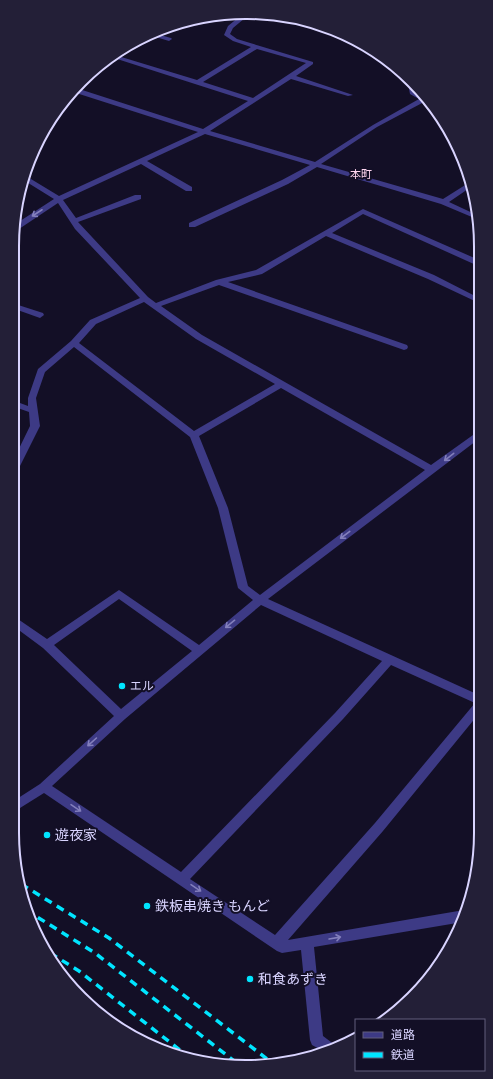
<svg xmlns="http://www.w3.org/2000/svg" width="493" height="1079" viewBox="0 0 493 1079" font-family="'Archivo Narrow','Noto Sans JP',sans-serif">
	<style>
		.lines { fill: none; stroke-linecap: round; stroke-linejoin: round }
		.minor { fill: #3d3a85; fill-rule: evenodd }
		.rail { stroke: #00e5ff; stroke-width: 3.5; stroke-dasharray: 8 6; stroke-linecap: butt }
		.oneway { stroke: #837fbc }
		.poi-dot { fill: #00e5ff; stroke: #130f26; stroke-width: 1.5 }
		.labels { text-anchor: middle; stroke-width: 4; stroke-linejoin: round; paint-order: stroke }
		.far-neighbourhood-label { font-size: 11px; fill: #ffd6f0; stroke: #130f26 }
		.poi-label { font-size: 12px; fill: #d9d4ff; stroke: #130f26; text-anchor: start }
		.near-poi-label { font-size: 14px; fill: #d9d4ff; stroke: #130f26; text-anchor: start }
		.rim { fill: none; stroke: #d9d4ff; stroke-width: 2 }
	</style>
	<rect width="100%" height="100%" fill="#130f26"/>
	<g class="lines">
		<g class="minor">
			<path d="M245 12 251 13 233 28 230 34 237 39 313 62V64L296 76 353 95 348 96 291 79 210 131 315 162 373 125 419 99 410 94 409 89 412 83 416 87V93L427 98 433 105 424 102 377 127 321 164 443 199 470 182 471 187 449 202 479 216V220L441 204 317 167 288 184 195 227H189V223L282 180 310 165 205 134 147 161 192 187V191H186L141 164 63 200 76 218 135 195H141V199L78 222 148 297 156 303 216 280 256 270 363 209 479 260V265H476L363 214 332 233 434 275 479 298V303L428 279 326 236 262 274 228 282 407 345 408 347 407 349 404 350 219 285 161 306 202 335 431 465 480 430V438L268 599 481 696V711L383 831 288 940 464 910 465 911 463 922 314 947 323 1036 335 1045 321 1050 312 1045 310 1040 301 950 282 953 277 951 44 793 12 813V802L40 784 114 716 43 648 12 625V615L47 639 119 590 199 645 253 600 238 588 218 508 190 437 74 347 45 372 36 398 40 426 17 472 12 475V463L30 426 29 412 12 406V400L28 406V398L38 369 71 341 90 320 140 298 75 229 58 203 19 229H15L17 223 54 199 25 181 26 176 59 196 198 132 73 92 76 88 203 129 248 101 114 58 118 56 197 80 251 47 233 41 224 35 228 26ZM257 49 306 63 253 98 203 82ZM144 302 196 339 275 384 194 431 79 343 96 324ZM281 388 425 470 260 595 248 586 228 508 199 436ZM119 599 192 651 121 709 54 645ZM261 605 382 661 335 713 181 872 52 786 125 719ZM391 665 475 703 375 823 275 935 190 879 343 719Z"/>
			<path d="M153 33 171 38 172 39 169 41 149 35Z"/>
			<path d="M12 303 43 313 44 315 40 318 12 308Z"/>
		</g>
		<g class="rail">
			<path d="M21 884 109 938 275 1065"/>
			<path d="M26 910 95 953 238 1064"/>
			<path d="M50 953 79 971 190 1058"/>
		</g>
	</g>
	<defs><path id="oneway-shaft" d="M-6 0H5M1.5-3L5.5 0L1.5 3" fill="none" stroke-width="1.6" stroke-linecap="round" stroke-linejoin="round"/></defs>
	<g class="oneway">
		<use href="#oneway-shaft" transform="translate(37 213) rotate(147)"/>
		<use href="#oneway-shaft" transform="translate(449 457) rotate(142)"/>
		<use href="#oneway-shaft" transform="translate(345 535) rotate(143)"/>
		<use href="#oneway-shaft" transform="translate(230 624) rotate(141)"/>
		<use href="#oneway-shaft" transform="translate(92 742) rotate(138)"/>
		<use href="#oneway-shaft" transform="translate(76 808) rotate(34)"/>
		<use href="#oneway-shaft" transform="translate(196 888) rotate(34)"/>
		<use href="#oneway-shaft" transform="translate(335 938) rotate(-10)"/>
	</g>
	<g class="poi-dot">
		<circle cx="122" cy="686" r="4"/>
		<circle cx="47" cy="835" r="4"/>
		<circle cx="147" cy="906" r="4"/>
		<circle cx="250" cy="979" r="4"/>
	</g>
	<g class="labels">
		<g class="far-neighbourhood-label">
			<text x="361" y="178">本町</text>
		</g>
		<g class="poi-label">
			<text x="130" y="690">エル</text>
		</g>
		<g class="near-poi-label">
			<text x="55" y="840">遊夜家</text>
			<text x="155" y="911">鉄板串焼き もんど</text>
			<text x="258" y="984">和食あずき</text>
		</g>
	</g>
	<path d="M0 0H493V1079H0ZM246 19H247A227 227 0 0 1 474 246V833A227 227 0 0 1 247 1060H246A227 227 0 0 1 19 833V246A227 227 0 0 1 246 19Z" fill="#231f37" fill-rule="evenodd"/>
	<path class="rim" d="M246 19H247A227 227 0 0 1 474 246V833A227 227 0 0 1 247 1060H246A227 227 0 0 1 19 833V246A227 227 0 0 1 246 19Z"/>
	<rect x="355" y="1019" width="130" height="52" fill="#130f26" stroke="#625e7d"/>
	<rect x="363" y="1032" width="20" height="6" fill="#3d3a85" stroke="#625e7d"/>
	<text x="391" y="1039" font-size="12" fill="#d9d4ff">道路</text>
	<rect x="363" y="1052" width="20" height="6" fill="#00e5ff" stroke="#625e7d"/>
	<text x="391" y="1059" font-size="12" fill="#d9d4ff">鉄道</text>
</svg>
